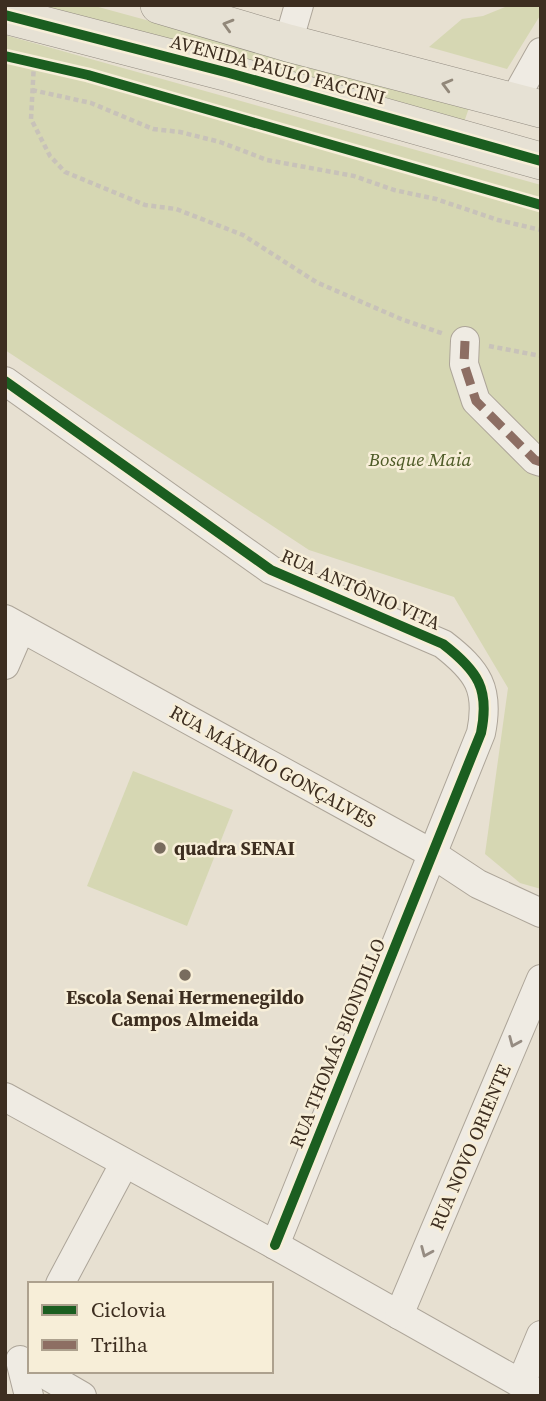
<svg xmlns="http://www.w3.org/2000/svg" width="546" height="1401" viewBox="0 0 546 1401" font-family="'Source Serif 4',serif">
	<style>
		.green { fill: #d6d7b3 }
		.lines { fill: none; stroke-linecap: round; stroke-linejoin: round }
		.minor-casing { stroke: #ada599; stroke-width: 30 }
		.major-casing { stroke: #928b80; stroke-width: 38 }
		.path { stroke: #c8c2b9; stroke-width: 4.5; stroke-dasharray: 5 3.5; stroke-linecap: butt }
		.minor { stroke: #efebe3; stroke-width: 28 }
		.major { stroke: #e6e1d4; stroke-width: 37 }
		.quiet { stroke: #8d6e63; stroke-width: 9; stroke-dasharray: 18 9; stroke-linecap: butt }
		.cycleway-casing { stroke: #f7eed8; stroke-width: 15 }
		.cycleway { stroke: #1b5e20; stroke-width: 10 }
		.oneway { stroke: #92887a }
		.oneway2 { stroke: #968c82 }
		.poi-dot { fill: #786c5e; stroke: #f7eed8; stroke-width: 2.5 }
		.labels { text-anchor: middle; stroke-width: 5; stroke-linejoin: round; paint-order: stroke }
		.street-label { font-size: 19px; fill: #3d2e20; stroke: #f7eed8 }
		.park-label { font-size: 19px; font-style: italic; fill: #4d5a26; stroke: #f7eed8 }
		.poi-label { font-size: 19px; font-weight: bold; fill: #3d2e20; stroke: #f7eed8; text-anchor: start }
	</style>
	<rect width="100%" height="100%" fill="#e7e0d1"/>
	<g class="green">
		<path d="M21 5H91L469 108 463 125Z"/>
		<path d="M510 5H541V14L507 69 429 47 462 19 483 16Z"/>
		<path d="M5 35 541 185V889L520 883 485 854 508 688 454 597 309 550 5 350Z"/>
		<path d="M133 771 233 810 187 926 87 886Z"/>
	</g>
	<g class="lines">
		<g class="minor-casing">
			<g id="minor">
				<path d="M288 43 299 5"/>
				<path d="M513 102 541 52"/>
				<path d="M465 341 464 364 476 401 535 460 541 462"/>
				<path d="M5 381 271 570 443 644C478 671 490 689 481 733L275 1245"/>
				<path d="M5 619 431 853 478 884 541 913"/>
				<path d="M5 665 21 628"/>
				<path d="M5 1097 275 1245 541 1395"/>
				<path d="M60 1284 124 1164"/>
				<path d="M399 1315 541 979"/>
				<path d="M20 1360 29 1396"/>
				<path d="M39 1371 82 1396"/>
				<path d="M521 1383 541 1335"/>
			</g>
		</g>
		<g class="major-casing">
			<g id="major">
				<path d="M159 5 288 43 541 109"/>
				<path d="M5 15 229 73 541 161"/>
			</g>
		</g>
		<g class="path">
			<path d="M34 63 31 119 50 156 65 172 145 205 176 209 243 235 316 282 401 319 444 334"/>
			<path d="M32 90 91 103 153 129 180 132 220 142 267 160 354 176 394 190 436 199 498 220 541 230"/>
			<path d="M489 346 541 356"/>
		</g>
		<use href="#minor" class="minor"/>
		<use href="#major" class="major"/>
		<path class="quiet" d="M465 341 464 364 476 401 535 460 541 462"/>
		<g class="cycleway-casing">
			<g id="cycleway">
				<path d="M5 15 229 73 541 161"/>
				<path d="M5 56 88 75 541 205"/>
				<path d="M5 381 271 570 443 644C478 671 490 689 481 733L275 1245"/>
			</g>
		</g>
		<use href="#cycleway" class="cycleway"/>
	</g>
	<defs><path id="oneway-chevron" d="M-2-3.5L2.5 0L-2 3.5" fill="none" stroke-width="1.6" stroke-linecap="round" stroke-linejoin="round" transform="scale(1.75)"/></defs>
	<g class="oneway">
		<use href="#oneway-chevron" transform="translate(228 25) rotate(-164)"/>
		<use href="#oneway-chevron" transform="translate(447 85) rotate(-165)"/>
	</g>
	<g class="oneway2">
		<use href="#oneway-chevron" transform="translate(514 1042) rotate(113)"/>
		<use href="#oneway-chevron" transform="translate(426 1252) rotate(113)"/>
	</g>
	<g class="poi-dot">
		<circle cx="160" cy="848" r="7"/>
		<circle cx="185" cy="975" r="7"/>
	</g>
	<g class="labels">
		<g class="street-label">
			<text transform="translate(278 69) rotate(15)" y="7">AVENIDA PAULO FACCINI</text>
			<text transform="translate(361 589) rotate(24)" y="7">RUA ANTÔNIO VITA</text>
			<text transform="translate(273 766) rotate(29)" y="7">RUA MÁXIMO GONÇALVES</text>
			<text transform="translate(337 1043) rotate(-68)" y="7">RUA THOMÁS BIONDILLO</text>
			<text transform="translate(470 1147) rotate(-67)" y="7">RUA NOVO ORIENTE</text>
		</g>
		<g class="park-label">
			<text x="420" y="466">Bosque Maia</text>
		</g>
		<g class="poi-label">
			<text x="174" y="855">quadra SENAI</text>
			<text x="185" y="1004" text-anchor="middle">Escola Senai Hermenegildo<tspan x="185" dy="22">Campos Almeida</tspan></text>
		</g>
	</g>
	<rect width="546" height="1401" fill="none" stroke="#3d2e20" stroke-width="14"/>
	<rect x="28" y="1282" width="245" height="91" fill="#f7eed8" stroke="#ada18e" stroke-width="2"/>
	<rect x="42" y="1305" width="35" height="10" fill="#1b5e20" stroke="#ada18e" stroke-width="2"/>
	<text x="91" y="1317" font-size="21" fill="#3d2e20">Ciclovia</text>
	<rect x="42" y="1340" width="35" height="10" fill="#8d6e63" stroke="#ada18e" stroke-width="2"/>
	<text x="91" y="1352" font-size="21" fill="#3d2e20">Trilha</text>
</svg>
